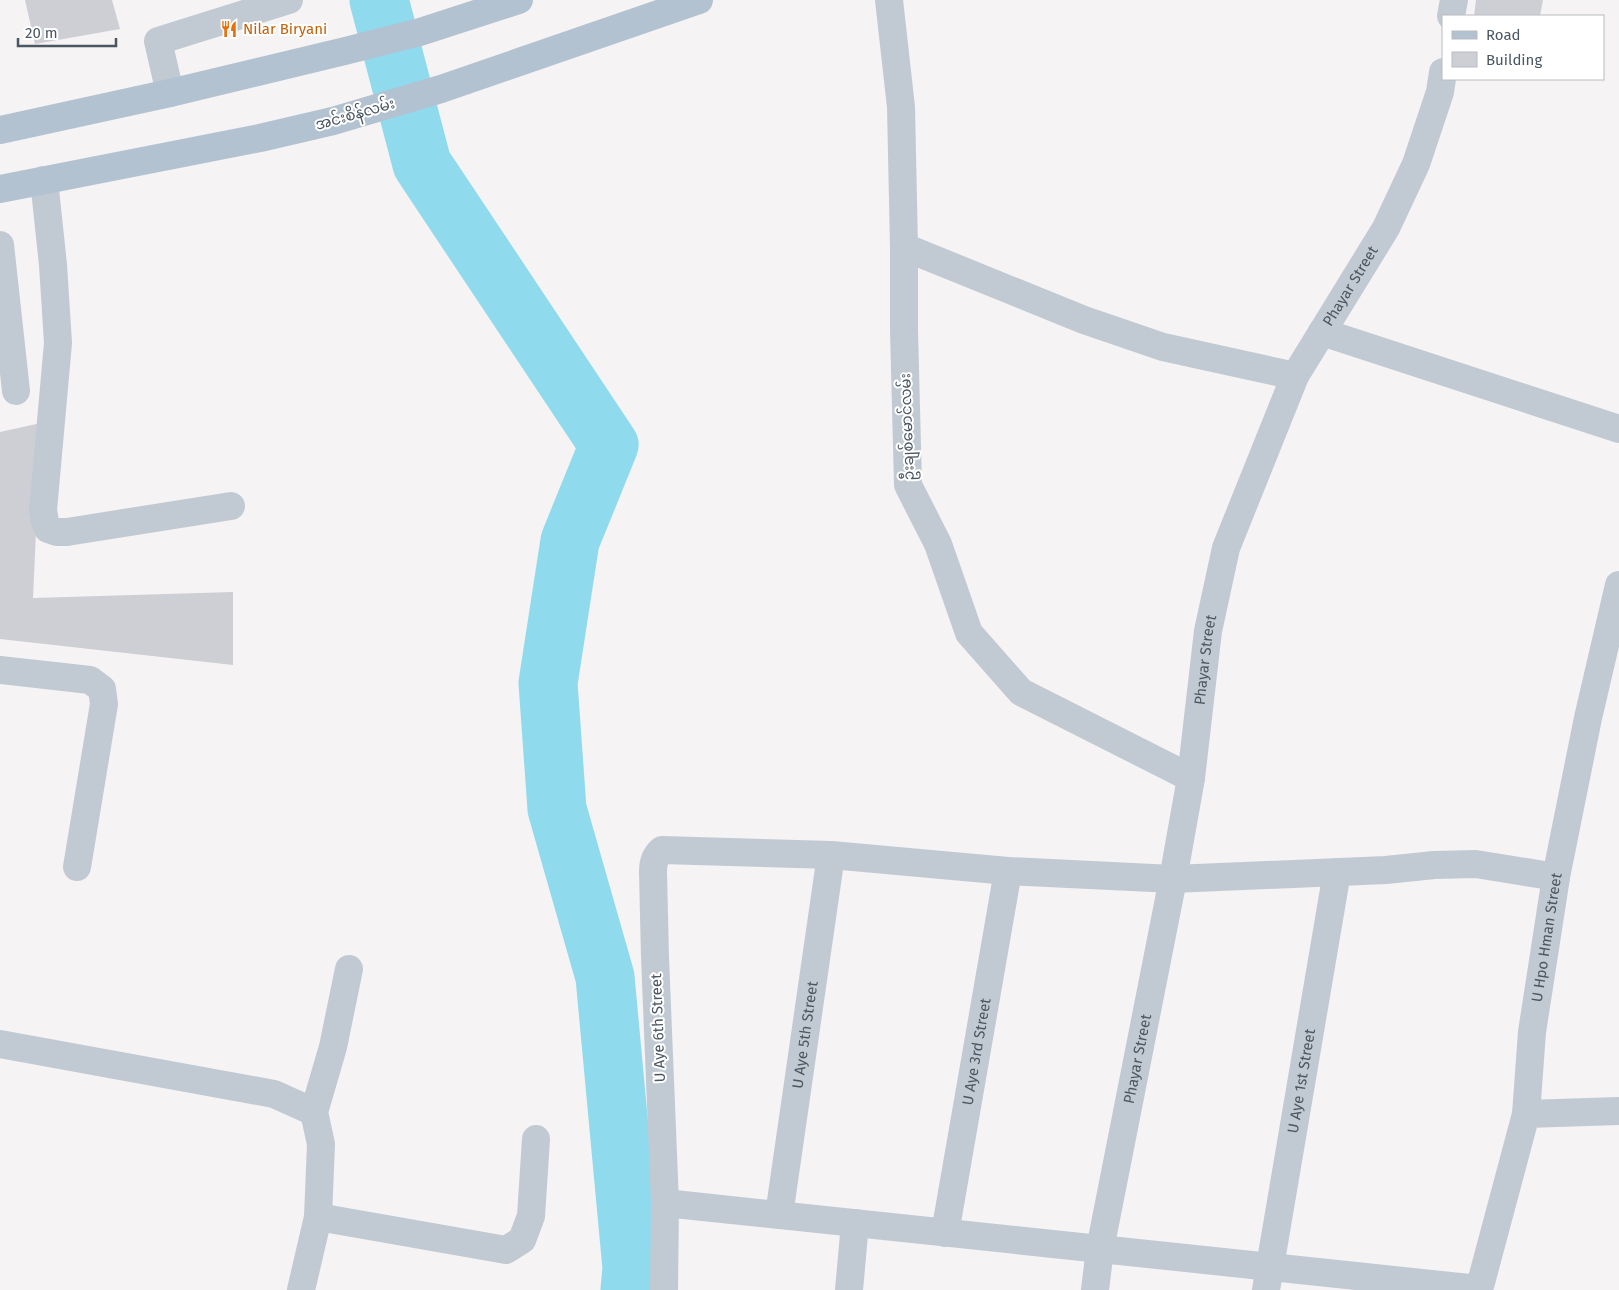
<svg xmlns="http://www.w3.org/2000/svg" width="1619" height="1290" viewBox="0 0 1619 1290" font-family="'Fira Sans','Noto Sans Myanmar',sans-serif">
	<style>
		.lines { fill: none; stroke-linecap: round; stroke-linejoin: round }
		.river { stroke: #90daee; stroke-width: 59 }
		.building { fill: #cdcfd5 }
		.minor { stroke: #c1cad2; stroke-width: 28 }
		.major { stroke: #b3c2d1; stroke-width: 28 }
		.labels { text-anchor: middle; stroke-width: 4; stroke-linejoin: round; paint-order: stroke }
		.food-label { font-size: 15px; fill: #c56008; stroke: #fff; text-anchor: start }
		.street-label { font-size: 15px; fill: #4a5661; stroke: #fff }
	</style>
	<rect width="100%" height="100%" fill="#f5f3f3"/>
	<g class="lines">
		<path class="river" d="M379 0 422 164 609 445 570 541 548 683 557 809 605 977 632 1268 630 1290"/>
	</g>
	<g class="building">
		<path d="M25 0H112L120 29 35 44Z"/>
		<path d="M1476 0H1543L1540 16H1474Z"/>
		<path d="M41 423 33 598 233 592V665L0 639V432Z"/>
	</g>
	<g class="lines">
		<g class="minor">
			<path d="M889 0 901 107 904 247V331L908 485 938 544 969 633 1021 692 1191 778"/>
			<path d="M1451 16 1454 0"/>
			<path d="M170 93 158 41 289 0"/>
			<path d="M44 180 53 265 58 343 43 510 45 522 48 529 57 532H67L231 506"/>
			<path d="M0 245 16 391"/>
			<path d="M904 247 1084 320 1163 347 1295 376"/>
			<path d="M1322 332 1619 429"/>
			<path d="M0 670 90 680 102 689 104 704 77 867"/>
			<path d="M0 1044 274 1094 314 1112"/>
			<path d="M1526 1114 1619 1111"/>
			<path d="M665 1203 1479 1289"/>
			<path id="s1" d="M779 1215 831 855"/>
			<path d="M318 1217 506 1250 522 1240 531 1216 536 1139"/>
			<path id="s2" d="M945 1233 1008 871"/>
			<path d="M301 1290 318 1217 321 1144 314 1112 333 1047 349 969"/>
			<path d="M664 1290 665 1203 655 957 653 872C653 862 655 856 662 850L831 855 1008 871 1173 879 1386 870 1434 865 1476 864 1556 877"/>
			<path d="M849 1290 855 1223"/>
			<path id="s3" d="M1095 1290 1100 1249 1173 879 1191 778 1208 631 1226 548 1295 376 1386 228 1416 164 1440 92 1443 72"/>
			<path id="s4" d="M1266 1290 1337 872"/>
			<path id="s5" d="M1479 1290 1526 1114 1532 1032 1556 877 1588 718 1619 585"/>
		</g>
		<g class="major">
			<path d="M0 130 170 93 345 51 420 32 519 0"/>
			<path d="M0 189 260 138 333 121 441 89 699 0"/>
		</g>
	</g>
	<defs>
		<g id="restaurant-bare" transform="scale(1.35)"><path d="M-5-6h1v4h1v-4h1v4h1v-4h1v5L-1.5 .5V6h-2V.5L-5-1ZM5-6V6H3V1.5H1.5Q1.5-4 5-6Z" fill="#e8710a" stroke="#fff" stroke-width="2.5" paint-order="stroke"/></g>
	</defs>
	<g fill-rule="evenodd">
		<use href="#restaurant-bare" x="229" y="29"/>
	</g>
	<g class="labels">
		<g class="food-label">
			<text x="243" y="34">Nilar Biryani</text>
		</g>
		<g class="street-label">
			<text transform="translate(355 114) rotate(-16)" y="5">အင်းစိန်လမ်း</text>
			<text dy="5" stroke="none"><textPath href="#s3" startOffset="1045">Phayar Street</textPath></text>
			<text transform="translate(907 427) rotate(-92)" y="5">ဦးချစ်မောင်လမ်း</text>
			<text dy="5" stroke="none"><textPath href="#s3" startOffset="640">Phayar Street</textPath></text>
			<text dy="5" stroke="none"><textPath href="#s5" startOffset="360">U Hpo Hman Street</textPath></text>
			<text transform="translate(658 1028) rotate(-92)" y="5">U Aye 6th Street</text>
			<text dy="5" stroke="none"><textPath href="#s1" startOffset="182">U Aye 5th Street</textPath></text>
			<text dy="5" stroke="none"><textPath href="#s2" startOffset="184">U Aye 3rd Street</textPath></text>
			<text dy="5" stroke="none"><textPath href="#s3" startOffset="235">Phayar Street</textPath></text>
			<text dy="5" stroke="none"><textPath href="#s4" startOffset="212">U Aye 1st Street</textPath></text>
		</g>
	</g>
	<rect x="1442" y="15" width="162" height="65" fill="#ffffff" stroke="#b7bbc0"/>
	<rect x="1452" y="31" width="25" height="8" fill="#b3c2d1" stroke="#b7bbc0"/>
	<text x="1486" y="40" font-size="15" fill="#4a5661">Road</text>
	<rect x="1452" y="52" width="25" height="15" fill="#cdcfd5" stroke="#b7bbc0"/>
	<text x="1486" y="65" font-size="15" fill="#4a5661">Building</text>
	<path d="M18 38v8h98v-8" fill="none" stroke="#4a5661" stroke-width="2.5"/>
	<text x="25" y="38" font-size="15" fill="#4a5661" stroke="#ffffff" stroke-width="4" paint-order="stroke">20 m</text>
</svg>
